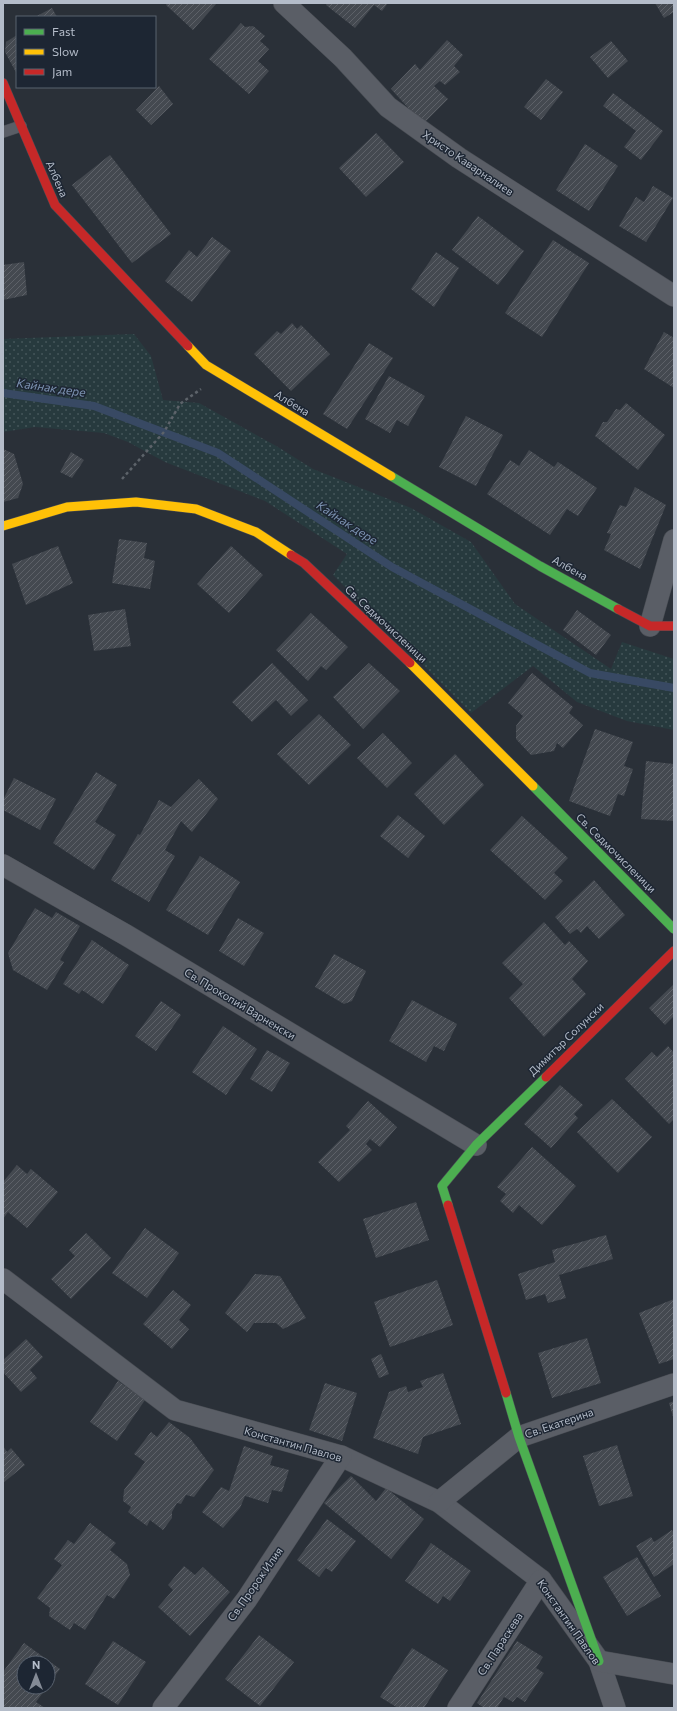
<svg xmlns="http://www.w3.org/2000/svg" width="677" height="1711" viewBox="0 0 677 1711" font-family="Commissioner,sans-serif">
	<style>
		.grass { fill: url(#grass-dots) }
		.lines { fill: none; stroke-linecap: round; stroke-linejoin: round }
		.stream { stroke: #384963; stroke-width: 8 }
		.building { fill: url(#building-hatch) }
		.lane-casing { stroke: #484c53; stroke-width: 12 }
		.street-casing { stroke: #484c53; stroke-width: 22 }
		.fast-casing { stroke: #484c53; stroke-width: 10 }
		.slow-casing { stroke: #484c53; stroke-width: 10 }
		.jam-casing { stroke: #484c53; stroke-width: 10 }
		.path { stroke: #5d636a; stroke-width: 2.5; stroke-dasharray: 3 3; stroke-linecap: butt }
		.lane { stroke: #5a5e66; stroke-width: 11 }
		.street { stroke: #5a5e66; stroke-width: 21 }
		.fast { stroke: #4caf50; stroke-width: 9 }
		.slow { stroke: #ffc107; stroke-width: 9 }
		.jam { stroke: #c62828; stroke-width: 9 }
		.labels { text-anchor: middle; stroke-width: 3; stroke-linejoin: round; paint-order: stroke }
		.street-label { font-size: 11px; fill: #b4bcc9; stroke: #1d2633 }
		.water-label { font-size: 12px; font-style: italic; fill: #7c92b1; stroke: #1d2633 }
	</style>
	<defs>
		<pattern id="grass-dots" width="8" height="8" patternUnits="userSpaceOnUse"><rect width="8" height="8" fill="#273a3e"/><path d="M2 2h.1M6 6h.1" fill="none" stroke="#445559" stroke-width="1.8" stroke-linecap="round"/></pattern>
		<pattern id="building-hatch" width="6" height="6" patternUnits="userSpaceOnUse"><rect width="6" height="6" fill="#444950"/><path d="M-1 1l2-2M0 6l6-6M5 7l2-2" fill="none" stroke="#5d6168"/></pattern>
	</defs>
	<rect width="100%" height="100%" fill="#2a3038"/>
	<path class="grass" d="M134 334 151 356 163 400 199 403 278 447 313 469 411 508 471 542 515 604 611 669 622 642 674 659V730L627 721 577 702 533 666 471 713 333 575 347 554 265 501 165 462 128 442 104 433 35 427 3 432V339Z"/>
	<g class="lines">
		<path class="stream" d="M3 393 94 406 218 453 392 567 590 673 674 688"/>
	</g>
	<g class="building">
		<path d="M167 3H217L193 30 166 5Z"/>
		<path d="M327 3H388L382 11 374 5 355 28 326 5Z"/>
		<path d="M655 3H674V12L664 18Z"/>
		<path d="M52 8 57 17H35Z"/>
		<path d="M241 23 245 27 253 26 265 36 260 41 269 49 258 61 269 71 249 94 209 59Z"/>
		<path d="M17 35V74L5 52 6 42Z"/>
		<path d="M447 40 463 55 454 66 460 72 445 85 440 81 434 86 448 99 423 124 391 89 415 64 420 70Z"/>
		<path d="M611 41 628 61 608 78 590 57Z"/>
		<path d="M546 79 563 92 541 120 524 107Z"/>
		<path d="M159 86 173 104 151 125 136 110Z"/>
		<path d="M613 93 663 131 641 160 624 147 636 131 603 106Z"/>
		<path d="M376 133 404 162 366 197 339 168Z"/>
		<path d="M585 144 618 166 589 211 556 190Z"/>
		<path d="M110 155 171 234 132 263 72 185Z"/>
		<path d="M653 186 673 198 646 242 619 226 636 197 644 202Z"/>
		<path d="M478 216 524 251 498 285 452 250Z"/>
		<path d="M212 237 231 251 192 302 165 281 189 250 197 257Z"/>
		<path d="M553 240 589 263 542 337 505 313Z"/>
		<path d="M436 252 459 268 434 307 411 289Z"/>
		<path d="M24 262 27 295 3 300V265Z"/>
		<path d="M292 323 297 329 301 325 330 354 291 391 254 354 277 331 281 334Z"/>
		<path d="M664 332 674 338V388L644 369Z"/>
		<path d="M369 343 393 358 347 429 323 414Z"/>
		<path d="M389 376 425 396 408 426 397 420 390 433 365 419Z"/>
		<path d="M626 403 665 435 638 470 595 436 603 422H607L616 409 620 410Z"/>
		<path d="M466 416 503 435 476 486 439 467Z"/>
		<path d="M3 449 14 454 23 484 18 498 3 502Z"/>
		<path d="M529 450 554 467 558 462 597 488 578 516 567 509 550 535 487 494 510 460 519 466Z"/>
		<path d="M71 452 84 460 72 478 60 472Z"/>
		<path d="M635 487 666 505 640 569 604 550 611 534 607 533 620 505 626 507Z"/>
		<path d="M119 539 147 543 144 558 155 561 150 589 112 583Z"/>
		<path d="M58 546 73 583 26 605 12 564Z"/>
		<path d="M231 546 263 575 229 613 197 584Z"/>
		<path d="M125 609 131 646 94 651 88 615Z"/>
		<path d="M577 610 611 635 596 655 563 630Z"/>
		<path d="M311 613 348 647 326 670 321 666 308 681 276 650Z"/>
		<path d="M272 663 308 700 291 716 276 700 252 722 232 702Z"/>
		<path d="M369 663 400 691 363 729 333 697Z"/>
		<path d="M532 673 573 707 569 713 583 725 563 748 557 743 554 751 531 755 516 739V726L523 716 508 703Z"/>
		<path d="M319 714 351 745 309 785 277 754Z"/>
		<path d="M595 729 633 742 624 766 633 769 624 796 618 794 610 816 569 801Z"/>
		<path d="M383 733 412 763 387 788 357 758Z"/>
		<path d="M455 754 484 785 444 825 414 794Z"/>
		<path d="M646 761 674 764V821L641 819Z"/>
		<path d="M96 772 117 785 95 822 116 835 94 870 53 843Z"/>
		<path d="M14 778 56 799 40 830 3 810V800Z"/>
		<path d="M199 779 218 799 192 832 181 821 165 850 175 856 149 902 111 880 138 834 140 835 159 800 171 807Z"/>
		<path d="M398 815 425 836 408 858 380 836Z"/>
		<path d="M522 816 568 858 554 873 563 881 545 900 490 850Z"/>
		<path d="M200 856 240 882 208 935 166 910Z"/>
		<path d="M594 880 625 915 599 939 587 926 581 933 577 929 570 934 555 917Z"/>
		<path d="M35 908 52 918 56 912 80 926 60 960 64 962 47 990 13 970 8 953Z"/>
		<path d="M238 918 264 933 244 966 219 951Z"/>
		<path d="M544 922 565 945 569 941 588 961 572 979 586 994 544 1037 509 998 523 984 502 963Z"/>
		<path d="M92 940 129 965 103 1004 82 990 79 994 63 984Z"/>
		<path d="M334 954 366 971 352 1001 344 1004 315 987Z"/>
		<path d="M674 984V1016L665 1025 649 1008Z"/>
		<path d="M412 1000 457 1024 444 1051 434 1046 426 1062 389 1041Z"/>
		<path d="M161 1001 181 1015 156 1051 135 1036Z"/>
		<path d="M223 1026 257 1049 226 1095 192 1072Z"/>
		<path d="M668 1046 674 1053V1119L669 1124 625 1079 652 1052 657 1057Z"/>
		<path d="M267 1050 290 1063 272 1092 250 1079Z"/>
		<path d="M560 1085 583 1105 574 1114 578 1118 551 1148 524 1124Z"/>
		<path d="M612 1099 652 1137 618 1173 577 1132Z"/>
		<path d="M368 1101 397 1127 380 1147 370 1139 366 1144 372 1150 339 1182 318 1162 350 1130 346 1126Z"/>
		<path d="M532 1147 576 1186 542 1225 519 1205 513 1213 500 1201 506 1194 497 1187Z"/>
		<path d="M17 1165 27 1174 31 1169 58 1192 27 1228 8 1212 3 1219V1182Z"/>
		<path d="M416 1202 429 1240 376 1258 363 1219Z"/>
		<path d="M145 1228 179 1253 147 1298 112 1273Z"/>
		<path d="M86 1233 111 1258 71 1299 51 1279 75 1256 69 1250Z"/>
		<path d="M606 1235 613 1259 559 1275 566 1298 548 1303 545 1294 526 1300 518 1274 555 1262 552 1250Z"/>
		<path d="M255 1274 280 1276 306 1318 283 1329 276 1323H254L247 1332 225 1313Z"/>
		<path d="M437 1280 453 1325 390 1347 374 1302Z"/>
		<path d="M173 1290 191 1305 179 1320 189 1329 172 1349 143 1324Z"/>
		<path d="M674 1299V1359L659 1364 639 1313Z"/>
		<path d="M587 1338 601 1383 552 1398 538 1353Z"/>
		<path d="M26 1339 43 1357 30 1370 37 1378 21 1392 3 1372V1360Z"/>
		<path d="M381 1354 389 1374 379 1378 371 1359Z"/>
		<path d="M443 1373 461 1424 423 1437 418 1454 373 1438 389 1392 406 1386 408 1392 423 1387 420 1381Z"/>
		<path d="M118 1381 145 1400 117 1441 90 1422Z"/>
		<path d="M325 1383 357 1393 342 1441 309 1430Z"/>
		<path d="M674 1401V1420L669 1403Z"/>
		<path d="M169 1422 190 1438 214 1470 194 1497 186 1495 181 1504 177 1503 172 1512V1518L163 1530 150 1520 147 1526 128 1512 131 1507 123 1501 124 1490 145 1462 134 1454 151 1432 157 1437Z"/>
		<path d="M617 1445 633 1496 599 1506 583 1456Z"/>
		<path d="M3 1446 7 1452 11 1448 25 1465 3 1483Z"/>
		<path d="M244 1446 273 1456 270 1465 289 1470 282 1492 272 1490 268 1503 245 1496 240 1508 223 1528 202 1512 221 1487 229 1491Z"/>
		<path d="M351 1476 376 1501 386 1488 424 1519 391 1559 324 1503Z"/>
		<path d="M327 1519 356 1541 332 1572 326 1568 319 1577 297 1560Z"/>
		<path d="M90 1523 116 1543 110 1550 127 1564 130 1575 114 1599 107 1595 85 1630 74 1623 70 1630 49 1616 50 1608 37 1598 62 1565 54 1559 68 1540 74 1544Z"/>
		<path d="M672 1530 674 1533V1564L654 1577 636 1546 651 1537 654 1542Z"/>
		<path d="M431 1543 471 1571 450 1601 443 1596 438 1604 405 1581Z"/>
		<path d="M637 1557 661 1596 627 1616 603 1577Z"/>
		<path d="M184 1566 195 1575 203 1567 230 1592 190 1636 158 1607 173 1590 168 1585Z"/>
		<path d="M259 1635 294 1662 260 1706 225 1679Z"/>
		<path d="M113 1641 146 1662 118 1705 85 1684Z"/>
		<path d="M517 1641 543 1657 536 1668 544 1673 525 1702 517 1697 513 1702 504 1697 497 1708H484L477 1703Z"/>
		<path d="M24 1643 60 1669 48 1685V1663H24V1687H47L36 1702 45 1708H3V1672Z"/>
		<path d="M412 1648 448 1670 424 1708H398L380 1697Z"/>
	</g>
	<g class="lines">
		<g class="lane-casing">
			<path id="lane" d="M3 132 21 126"/>
		</g>
		<g class="street-casing">
			<g id="street">
				<path d="M284 3 343 58 388 107 459 158 674 296"/>
				<path d="M650 626 674 540"/>
				<path d="M3 865 126 935 476 1145"/>
				<path d="M3 1279 175 1410 341 1456 439 1502 541 1580 599 1661 615 1708"/>
				<path d="M439 1502 519 1437 674 1384"/>
				<path d="M599 1661 674 1674"/>
				<path d="M163 1708 247 1599 341 1456"/>
				<path d="M458 1708 541 1580"/>
			</g>
		</g>
		<g class="fast-casing">
			<g id="fast">
				<path d="M391 476 540 566 618 609"/>
				<path d="M533 786 674 929"/>
				<path d="M448 1205 442 1186 476 1145 546 1077"/>
				<path d="M506 1393 519 1437 599 1661"/>
			</g>
		</g>
		<g class="slow-casing">
			<g id="slow">
				<path d="M188 346 206 365 391 476"/>
				<path d="M3 526 67 507 136 502 196 509 256 532 291 555"/>
				<path d="M410 663 533 786"/>
			</g>
		</g>
		<g class="jam-casing">
			<g id="jam">
				<path d="M3 83 55 205 188 346"/>
				<path d="M291 555 304 563 410 663"/>
				<path d="M618 609 650 626H674"/>
				<path d="M546 1077 674 951"/>
				<path d="M448 1205 506 1393"/>
			</g>
		</g>
		<path class="path" d="M122 479 164 432 180 404 201 389"/>
		<use href="#lane" class="lane"/>
		<use href="#street" class="street"/>
		<use href="#fast" class="fast"/>
		<use href="#slow" class="slow"/>
		<use href="#jam" class="jam"/>
	</g>
	<g class="labels">
		<g class="street-label">
			<text transform="translate(468 163) rotate(34)" y="4">Христо Каварналиев</text>
			<text transform="translate(57 179) rotate(66)" y="4">Албена</text>
			<text transform="translate(292 403) rotate(31)" y="4">Албена</text>
			<text transform="translate(570 568) rotate(29)" y="4">Албена</text>
			<text transform="translate(386 624) rotate(43)" y="4">Св. Седмочисленици</text>
			<text transform="translate(616 853) rotate(45)" y="4">Св. Седмочисленици</text>
			<text transform="translate(240 1004) rotate(31)" y="4">Св. Прокопий Варненски</text>
			<text transform="translate(566 1039) rotate(-44)" y="4">Димитър Солунски</text>
			<text transform="translate(559 1423) rotate(-19)" y="4">Св. Екатерина</text>
			<text transform="translate(293 1444) rotate(16)" y="4">Константин Павлов</text>
			<text transform="translate(255 1584) rotate(-55)" y="4">Св. Пророк Илия</text>
			<text transform="translate(569 1622) rotate(55)" y="4">Константин Павлов</text>
			<text transform="translate(500 1644) rotate(-57)" y="4">Св. Параскева</text>
		</g>
		<g class="water-label">
			<text transform="translate(51 388) rotate(8)" y="4">Кайнак дере</text>
			<text transform="translate(347 523) rotate(33)" y="4">Кайнак дере</text>
		</g>
	</g>
	<rect width="677" height="1711" fill="none" stroke="#b4bcc9" stroke-width="8"/>
	<rect x="16" y="16" width="140" height="72" fill="#1d2633" stroke="#59626f"/>
	<rect x="24" y="29" width="20" height="6" fill="#4caf50" stroke="#59626f"/>
	<text x="52" y="36" font-size="12" fill="#b4bcc9">Fast</text>
	<rect x="24" y="49" width="20" height="6" fill="#ffc107" stroke="#59626f"/>
	<text x="52" y="56" font-size="12" fill="#b4bcc9">Slow</text>
	<rect x="24" y="69" width="20" height="6" fill="#c62828" stroke="#59626f"/>
	<text x="52" y="76" font-size="12" fill="#b4bcc9">Jam</text>
	<g transform="translate(36 1675)"><circle r="19" fill="#1d2633" stroke="#59626f"/>
	<path d="M0-3L7 15L0 10L-7 15Z" fill="#848b96"/>
	<text y="-6" font-size="11" font-weight="bold" text-anchor="middle" fill="#b4bcc9">N</text>
	</g>
</svg>
